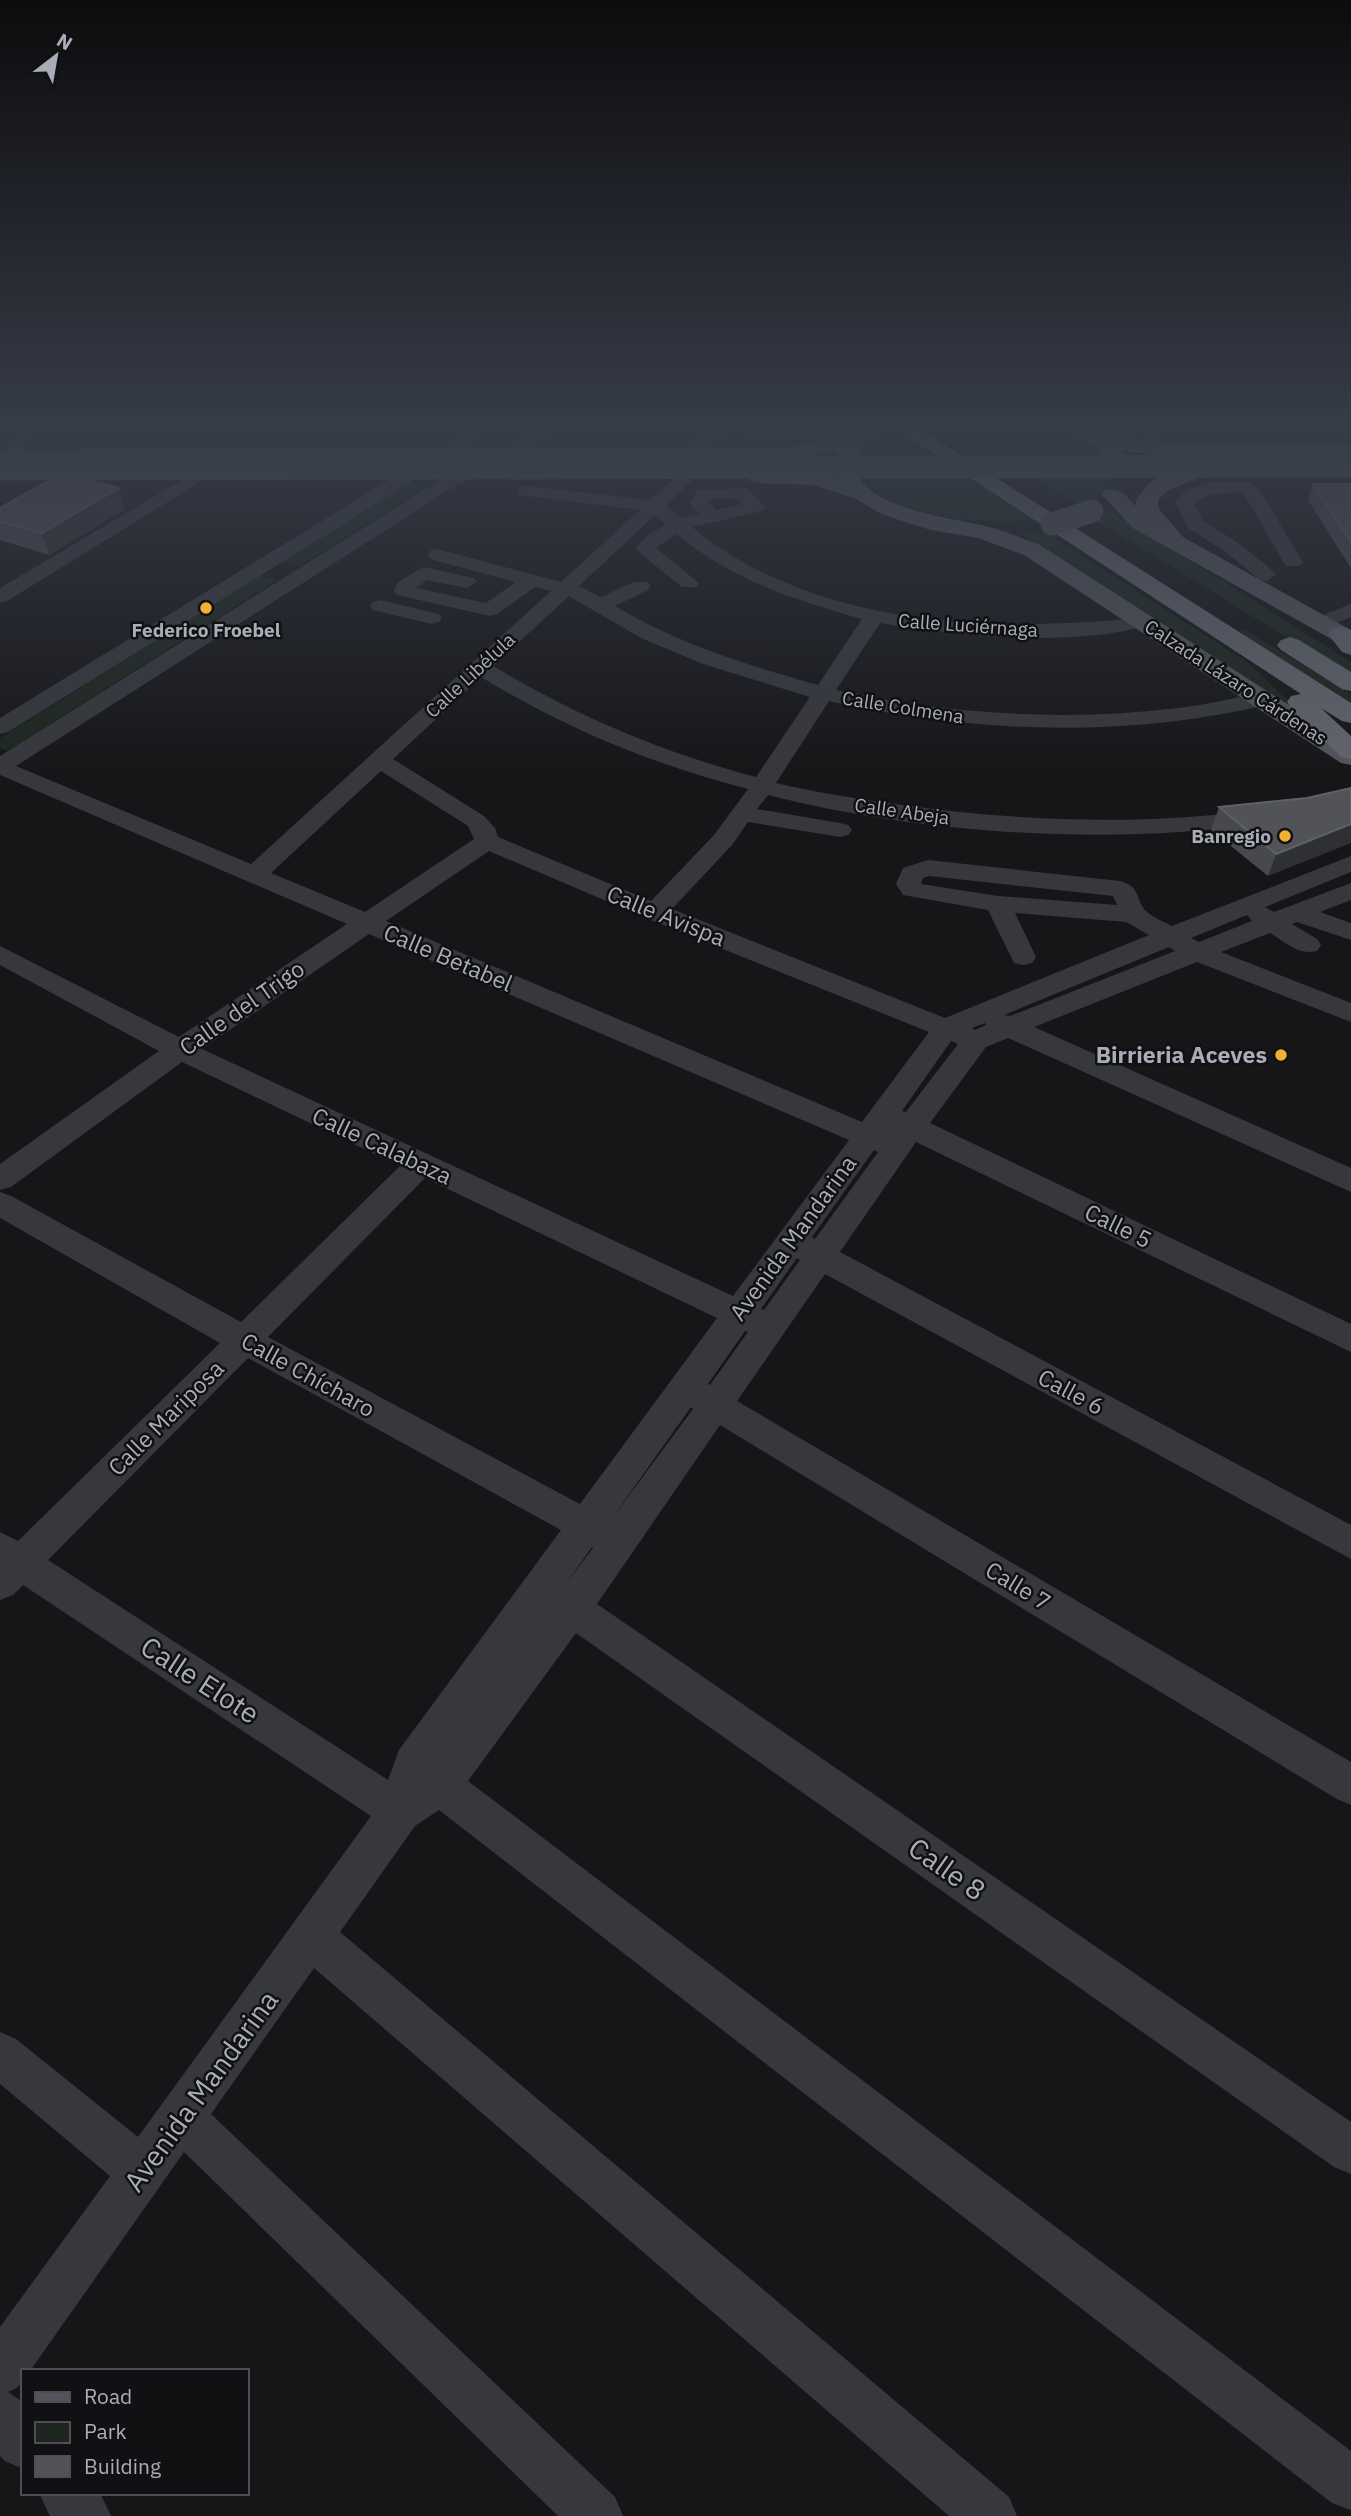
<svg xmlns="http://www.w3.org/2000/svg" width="1351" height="2516" viewBox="0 0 1351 2516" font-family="'IBM Plex Sans',sans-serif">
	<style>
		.green { fill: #1e261f }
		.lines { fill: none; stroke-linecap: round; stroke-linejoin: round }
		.minor { fill: #37383d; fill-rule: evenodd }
		.major { fill: #53555c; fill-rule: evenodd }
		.highway { fill: #63666e; fill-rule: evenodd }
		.major-bridge { stroke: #53555c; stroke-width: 23 }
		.wall { fill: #47494d }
		.shaded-wall { fill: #2f3033 }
		.building { fill: #525359; stroke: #5f6168; stroke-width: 2 }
		.poi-dot { fill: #f2b134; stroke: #111113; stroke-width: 2.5 }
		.labels { text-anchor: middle; stroke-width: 5; stroke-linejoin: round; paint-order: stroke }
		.far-street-label { font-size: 19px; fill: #a8adb8; stroke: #111113 }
		.far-poi-label { font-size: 19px; font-weight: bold; fill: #a8adb8; stroke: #111113 }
		.street-label { font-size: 23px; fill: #a8adb8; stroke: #111113 }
		.poi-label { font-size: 23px; font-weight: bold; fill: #a8adb8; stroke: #111113; text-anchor: end }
		.near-street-label { font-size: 28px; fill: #a8adb8; stroke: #111113 }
	</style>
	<rect width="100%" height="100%" fill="#161618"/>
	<g class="green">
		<path d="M498 423H551L506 450 463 451Z"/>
		<path d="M945 423C968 423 992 423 1015 423 1026 423 1038 421 1048 423 1071 427 1112 447 1112 474 1112 492 1095 500 1080 506Z"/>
		<path d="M886 426 1034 520C979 524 891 520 857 469L858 448Z"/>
		<path d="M406 483H432L299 566 282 561Z"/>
		<path d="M1111 511 1351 662V677L1094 519Z"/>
		<path d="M1045 532 1247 662 1312 723 1018 533Z"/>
		<path d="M260 575 277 580 8 751 0 748V738Z"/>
		<path d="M1245 630 1351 694V706L1236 633Z"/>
	</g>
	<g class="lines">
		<g class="minor">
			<path d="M24 423H40L16 459H4L1 455Z"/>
			<path d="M478 423H496L468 447 8 732 0 734V718L456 439Z"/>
			<path d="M549 423H568L517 457 455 486 16 766 251 864 551 591 535 587 497 614 490 616 397 595 394 591 397 583 423 567 474 578 477 582 467 588 427 580 416 588 486 603 516 582 430 559 427 555 430 551 437 549 561 582 640 510 526 496 520 495 517 491 520 487 526 486 650 500 681 472 687 471 696 476 666 506 681 518 699 514 689 503 698 490 747 488 765 507 762 511 692 527C786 605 920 627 1038 624 1065 623 1091 622 1118 620 1129 619 1139 614 1149 617L1152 621 1149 625C1071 648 960 636 880 623L836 690C946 714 1065 722 1178 708 1206 705 1234 698 1262 692L1270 694 1273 699 1270 704C1126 739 972 733 829 701L776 783C817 793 860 799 902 805 1018 821 1140 826 1257 810L1265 812 1269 817 1265 822 1257 824C1105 846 916 833 768 795L757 809 840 823 848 825 852 830 848 835 840 837 748 822 732 845 672 909 945 1018 1149 935 1126 922 1015 913 1036 957 1032 963 1023 965 1014 963 988 910 903 895 896 884 903 868 928 860 1120 881C1142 887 1135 900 1146 911 1152 917 1164 922 1172 926L1351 856V872L1265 907 1274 912 1351 883V900L1320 912 1351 923V940L1297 922 1292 924 1317 939 1321 945 1317 951C1299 956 1285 942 1270 933L1221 952 1351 1003V1022L1197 962 1034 1027 1351 1168V1192L1008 1038 986 1047 930 1123 1351 1324V1352L916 1142 840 1252 1351 1525V1559L825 1274 737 1401 1351 1762V1805L1337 1799 720 1425 597 1604 1351 2122V2174L1334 2167 576 1633 468 1781 1351 2451V2510L1332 2503 439 1810 415 1826 340 1932 1009 2497 1017 2516H949L314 1968 211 2114 615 2497 623 2516H558L184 2152 30 2371H23C23 2384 20 2387 8 2392L23 2402V2469L5 2461 0 2456V2327L110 2176 0 2084V2032L16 2039 138 2137 371 1816 23 1585 13 1595 0 1600V1532L18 1541 220 1343 0 1218V1192L11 1196 241 1322 400 1166 182 1062 11 1187 0 1190V1164L159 1051 0 965V946L179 1037 347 924 0 775V756L443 478 505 449ZM736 498 743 504 716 510 708 502 710 499ZM655 515 666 524 648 535 635 549 682 587H696L699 583 656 548 677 534C733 581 793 599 862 619L818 685C745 664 680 645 615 606L648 590 651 586 648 582H634L601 597 579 586ZM569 596 641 638 703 664 810 697 756 777C659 751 579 717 493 666ZM481 677C569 730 649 763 748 789L714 835 651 901 498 837 495 828 484 816 393 759ZM381 771 468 826 474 839 365 912 271 873ZM489 851 646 918 929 1032 862 1122 386 921ZM929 876 1113 896 1117 905 998 896 921 884 923 878ZM1247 915 1252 921 1199 942 1191 938ZM369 934 849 1140 733 1296 202 1049ZM1169 947 1175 951 1010 1016 1004 1015ZM985 1023 986 1025 975 1030 972 1028ZM951 1041 958 1044 906 1112 902 1111ZM874 1150 878 1152 815 1239 812 1237ZM425 1178 717 1318 580 1504 268 1337ZM797 1258 800 1260 764 1310 761 1309ZM745 1331 748 1332 710 1385 708 1384ZM248 1358 561 1530 399 1750 388 1780 48 1560ZM691 1407 693 1409 610 1521ZM592 1547 593 1548 564 1586Z"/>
			<path d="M1127 423H1145L1177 450 1174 454H1162Z"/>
			<path d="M731 425 856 434 865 439 856 444 732 435C715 440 704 454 689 458L680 453 705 432Z"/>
			<path d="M194 473 200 474 203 478 200 482 7 601 0 603V588Z"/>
			<path d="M1249 482 1258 487 1303 562 1300 566H1286L1243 492 1211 494 1194 503 1203 521 1237 542 1273 571 1276 575 1266 581 1259 579 1223 550 1188 528 1175 502C1192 480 1224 481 1249 482Z"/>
			<path d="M380 600 439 614 442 618 439 622 432 624 373 610 370 606 373 602Z"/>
			<path d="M1351 604V617L1327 627H1313L1310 623 1313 619Z"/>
			<path d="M39 2493H100L111 2516H50Z"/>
		</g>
		<g class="major">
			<path d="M866 423H892C883 437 863 437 858 456 843 508 958 518 989 527 1006 531 1023 539 1040 545L1351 745V765L1341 763 1024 555 978 538 931 530 899 520 880 513 854 498 813 485 758 483 750 481 747 476 750 471 758 469 814 472 840 480 835 461 838 452 789 459 0 461V449L789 447 847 437Z"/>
			<path d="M1059 423H1084L1109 436 1168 444 1351 443V455L1168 456 1122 451 1131 462 1128 467H1112L1097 446 1062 427Z"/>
			<path d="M1192 466 1200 468 1203 473 1200 478 1168 490 1158 500 1159 509 1183 537 1351 630V648L1342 645 1133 528 1102 495 1105 490C1120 487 1126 496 1136 506V499L1152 480Z"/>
		</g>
		<g class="highway">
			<path d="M886 423H910L1351 703V723L1342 721 1321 708 1351 736V759L1341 757 1291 708 1287 702 1291 696 1301 694Z"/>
			<path d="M1341 626 1351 630V655L1342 652 1328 634 1332 629Z"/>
			<path d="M1290 637 1299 640 1351 672V691L1342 689 1281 650 1277 645 1281 640Z"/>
		</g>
		<g class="major-bridge">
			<path d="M4 469 1351 466"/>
			<path d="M1052 524 1092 511"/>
		</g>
	</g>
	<g class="wall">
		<path d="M1313 484H1351V568L1308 500Z"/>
		<path d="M0 508 125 509 49 555 0 540Z"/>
		<path d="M1307 798 1268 876 1211 830 1219 807Z"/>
	</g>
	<g class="shaded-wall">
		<path d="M119 488 125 509 49 555 42 533Z"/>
		<path d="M1351 824V843L1268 876 1276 854Z"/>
	</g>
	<g class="building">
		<path d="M61 474 119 488 42 533 0 522V508Z"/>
		<path d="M1313 484H1351V542Z"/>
		<path d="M1351 788V824L1276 854 1219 807 1307 798Z"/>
	</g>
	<linearGradient id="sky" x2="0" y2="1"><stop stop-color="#0c0c0d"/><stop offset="0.55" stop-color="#363c48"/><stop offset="1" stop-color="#363c48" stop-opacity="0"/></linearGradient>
	<rect width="1351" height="775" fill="url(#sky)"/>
	<g class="poi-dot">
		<circle cx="206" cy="608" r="7"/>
		<circle cx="1285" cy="836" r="7"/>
		<circle cx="1281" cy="1055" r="7"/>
	</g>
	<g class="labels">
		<g class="far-street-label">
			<text transform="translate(968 625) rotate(4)" y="7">Calle Luciérnaga</text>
			<text transform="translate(470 675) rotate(-43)" y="7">Calle Libélula</text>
			<text transform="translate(1236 682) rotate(33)" y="7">Calzada Lázaro Cárdenas</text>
			<text transform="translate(903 707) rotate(9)" y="7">Calle Colmena</text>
			<text transform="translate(902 811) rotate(8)" y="7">Calle Abeja</text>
		</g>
		<g class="far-poi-label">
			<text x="206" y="637">Federico Froebel</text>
			<text x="1271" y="843" text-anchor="end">Banregio</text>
		</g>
		<g class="street-label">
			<text transform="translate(666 916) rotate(22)" y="8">Calle Avispa</text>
			<text transform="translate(448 958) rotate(23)" y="8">Calle Betabel</text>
			<text transform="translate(242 1008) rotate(-35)" y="8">Calle del Trigo</text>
			<text transform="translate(382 1146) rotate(25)" y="8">Calle Calabaza</text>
			<text transform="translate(1118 1226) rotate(26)" y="8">Calle 5</text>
			<text transform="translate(793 1238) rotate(-54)" y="8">Avenida Mandarina</text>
			<text transform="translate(308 1375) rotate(29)" y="8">Calle Chícharo</text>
			<text transform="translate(1071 1392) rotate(28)" y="8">Calle 6</text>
			<text transform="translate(166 1418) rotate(-45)" y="8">Calle Mariposa</text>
			<text transform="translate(1018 1586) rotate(31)" y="8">Calle 7</text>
		</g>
		<g class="poi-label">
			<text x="1267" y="1063">Birrieria Aceves</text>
		</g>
		<g class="near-street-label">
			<text transform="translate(200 1680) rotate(33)" y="10">Calle Elote</text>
			<text transform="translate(947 1869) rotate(35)" y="10">Calle 8</text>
			<text transform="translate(201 2091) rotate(-54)" y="10">Avenida Mandarina</text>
		</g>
	</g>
	<rect x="21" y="2369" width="228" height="126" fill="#111113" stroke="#4d4f55" stroke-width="2"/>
	<rect x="35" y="2392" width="35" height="10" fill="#53555c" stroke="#4d4f55" stroke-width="2"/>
	<text x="84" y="2404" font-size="21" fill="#a8adb8">Road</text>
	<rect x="35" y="2422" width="35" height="21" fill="#1e261f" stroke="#4d4f55" stroke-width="2"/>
	<text x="84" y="2439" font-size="21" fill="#a8adb8">Park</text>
	<rect x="35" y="2456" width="35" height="21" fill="#525359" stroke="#4d4f55" stroke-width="2"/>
	<text x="84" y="2474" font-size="21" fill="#a8adb8">Building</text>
	<g transform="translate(56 56) rotate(31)" stroke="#111113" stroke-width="5" paint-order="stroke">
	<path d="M0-5L12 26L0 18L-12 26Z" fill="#a8adb8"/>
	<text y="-10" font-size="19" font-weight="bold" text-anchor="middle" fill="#a8adb8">N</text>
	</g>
</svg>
